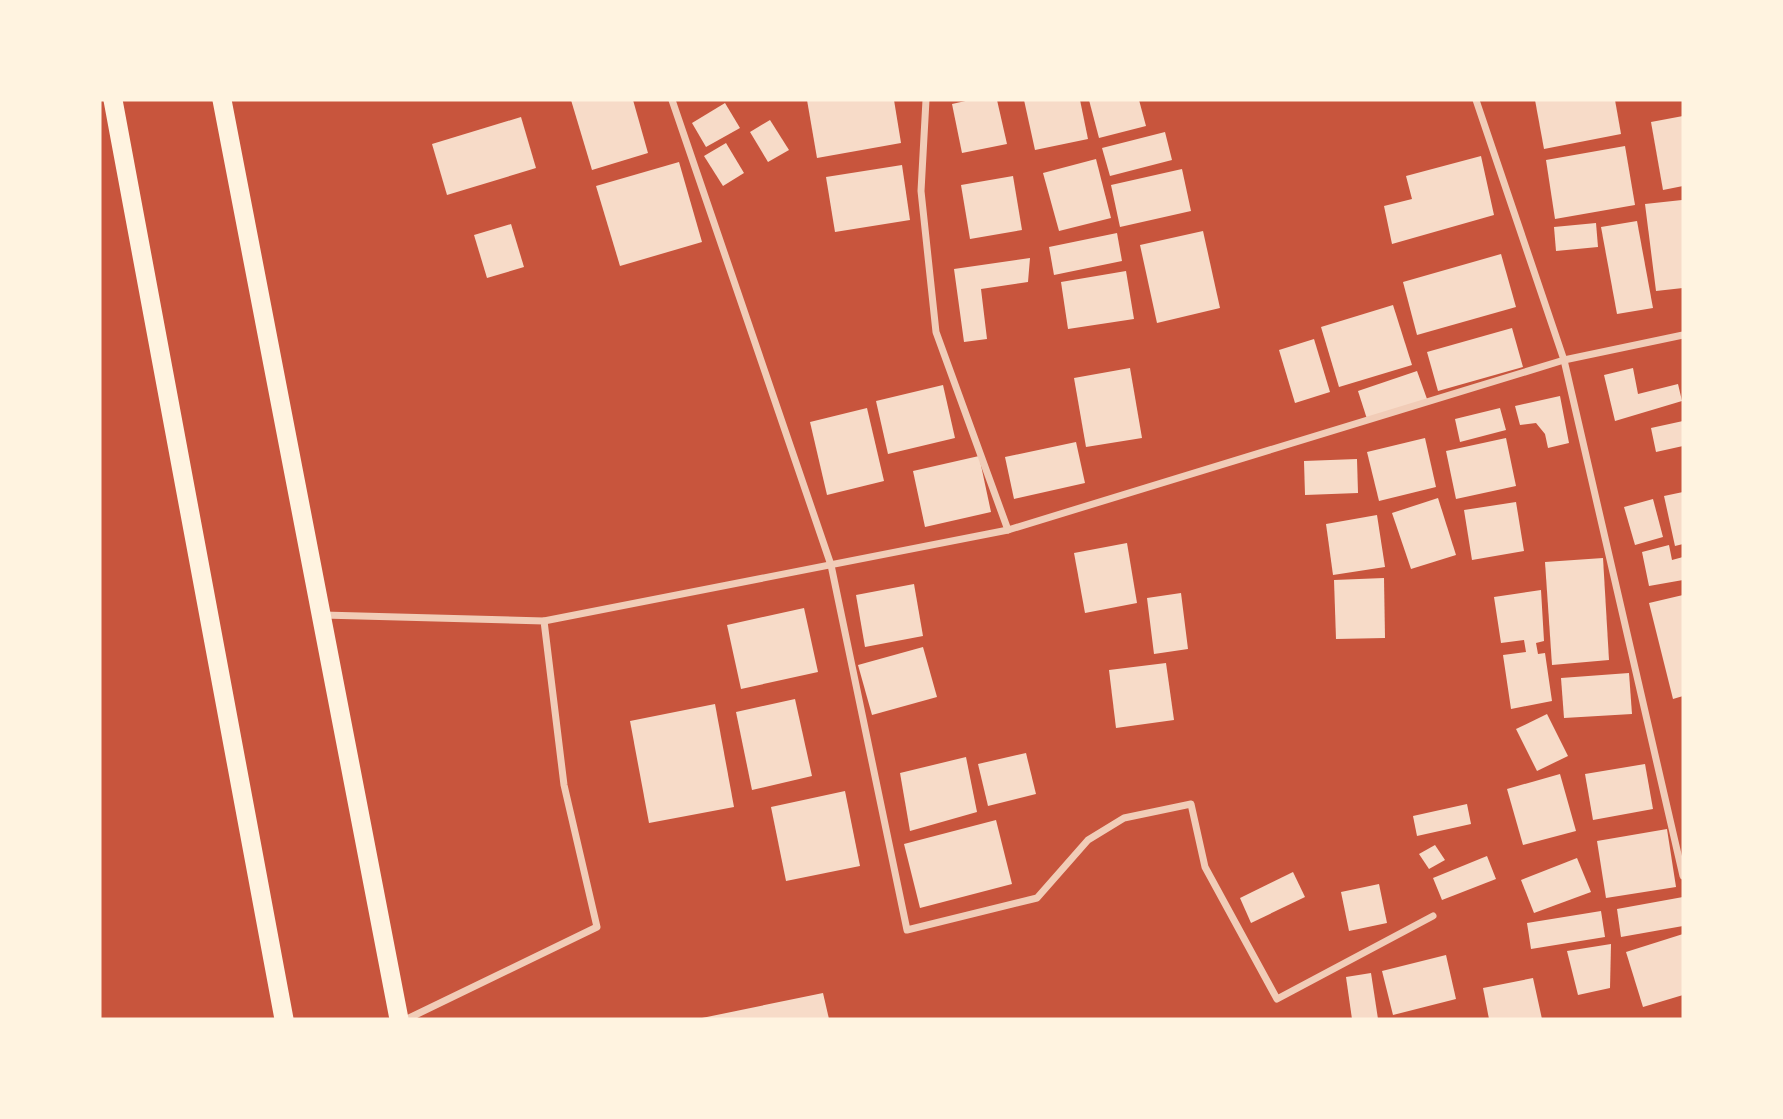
<svg xmlns="http://www.w3.org/2000/svg" width="1783" height="1119" viewBox="0 0 1783 1119" font-family="Poppins,sans-serif">
	<style>
		.building { fill: #f7dbc8 }
		.lines { fill: none; stroke-linecap: round; stroke-linejoin: round }
		.minor { stroke: #f1ccb7; stroke-width: 7 }
		.trunk { stroke: #fff3e0; stroke-width: 19 }
	</style>
	<rect width="100%" height="100%" fill="#c8553d"/>
	<g class="building">
		<path d="M571 100H633L648 153 592 170Z"/>
		<path d="M807 100H894L901 143 817 158Z"/>
		<path d="M970 100H997L1007 144 962 153 952 104Z"/>
		<path d="M1024 100H1080L1088 139 1035 150Z"/>
		<path d="M1089 100H1139L1146 126 1099 138Z"/>
		<path d="M1535 100H1615L1621 134 1544 149Z"/>
		<path d="M725 103 740 128 706 147 692 123Z"/>
		<path d="M1683 116V186L1663 190 1651 122Z"/>
		<path d="M521 117 536 168 447 195 432 144Z"/>
		<path d="M770 120 789 150 768 162 750 132Z"/>
		<path d="M1165 132 1172 160 1110 176 1102 148Z"/>
		<path d="M726 143 744 173 723 186 704 156Z"/>
		<path d="M1625 146 1635 205 1555 219 1546 160Z"/>
		<path d="M1481 156 1494 215 1392 244 1384 206 1412 199 1406 176Z"/>
		<path d="M1096 159 1111 218 1059 231 1043 173Z"/>
		<path d="M679 162 702 242 620 266 596 186Z"/>
		<path d="M902 165 910 220 835 232 826 177Z"/>
		<path d="M1182 169 1191 211 1120 227 1111 185Z"/>
		<path d="M1013 176 1022 230 970 239 961 185Z"/>
		<path d="M1682 200 1683 288 1656 291 1645 204Z"/>
		<path d="M1637 221 1653 308 1617 314 1601 227Z"/>
		<path d="M1596 223 1598 247 1556 251 1554 227Z"/>
		<path d="M511 224 524 267 487 278 474 235Z"/>
		<path d="M1203 231 1220 308 1157 323 1140 245Z"/>
		<path d="M1117 233 1122 261 1054 275 1049 247Z"/>
		<path d="M1501 254 1516 307 1417 335 1403 282Z"/>
		<path d="M1030 258 1028 282 981 289 987 339 964 342 954 269Z"/>
		<path d="M1126 271 1134 319 1068 329 1061 282Z"/>
		<path d="M1393 305 1412 365 1339 387 1321 327Z"/>
		<path d="M1512 328 1523 367 1438 391 1427 352Z"/>
		<path d="M1314 339 1330 392 1295 403 1279 350Z"/>
		<path d="M1130 368 1142 438 1086 447 1074 378Z"/>
		<path d="M1633 368 1638 394 1678 384 1682 401 1615 421 1604 375Z"/>
		<path d="M1417 371 1427 399 1367 419 1358 391Z"/>
		<path d="M943 385 955 438 888 454 876 401Z"/>
		<path d="M1560 396 1569 443 1548 448 1545 434 1536 423 1520 425 1515 406Z"/>
		<path d="M867 408 884 481 827 495 810 422Z"/>
		<path d="M1500 408 1506 430 1460 442 1455 419Z"/>
		<path d="M1683 421V446L1656 452 1651 428Z"/>
		<path d="M1425 438 1436 487 1379 501 1367 452Z"/>
		<path d="M1506 438 1516 486 1456 499 1446 451Z"/>
		<path d="M1076 442 1085 483 1014 499 1005 457Z"/>
		<path d="M979 456 991 512 925 527 913 471Z"/>
		<path d="M1357 459 1358 493 1305 495 1304 461Z"/>
		<path d="M1683 492V544L1675 546 1664 496Z"/>
		<path d="M1438 498 1456 555 1411 569 1392 513Z"/>
		<path d="M1653 499 1663 537 1635 545 1624 507Z"/>
		<path d="M1516 502 1524 551 1472 560 1464 510Z"/>
		<path d="M1377 515 1385 567 1333 575 1326 524Z"/>
		<path d="M1127 543 1137 603 1085 613 1074 553Z"/>
		<path d="M1669 545 1672 560 1683 557V580L1649 586 1642 552Z"/>
		<path d="M1603 558 1609 660 1552 665 1545 562Z"/>
		<path d="M1384 578 1385 638 1336 639 1334 580Z"/>
		<path d="M914 584 923 636 865 647 856 595Z"/>
		<path d="M1541 590 1544 641 1536 643 1538 654 1545 653 1552 701 1511 709 1503 655 1526 652 1524 640 1501 643 1494 597Z"/>
		<path d="M1181 593 1188 649 1154 654 1147 598Z"/>
		<path d="M1683 595V696L1673 699 1649 603Z"/>
		<path d="M804 608 818 672 741 689 727 625Z"/>
		<path d="M923 647 937 697 872 715 858 665Z"/>
		<path d="M1166 663 1174 720 1116 728 1109 670Z"/>
		<path d="M1629 673 1632 714 1564 718 1561 678Z"/>
		<path d="M795 699 812 776 752 790 736 712Z"/>
		<path d="M715 704 734 807 649 823 630 721Z"/>
		<path d="M1547 714 1568 756 1537 771 1516 729Z"/>
		<path d="M1026 753 1036 794 988 806 978 764Z"/>
		<path d="M966 757 977 812 910 831 900 773Z"/>
		<path d="M1645 764 1653 809 1593 820 1585 774Z"/>
		<path d="M1560 774 1576 831 1523 845 1507 789Z"/>
		<path d="M845 791 860 866 786 881 771 807Z"/>
		<path d="M1467 804 1471 824 1417 836 1413 816Z"/>
		<path d="M996 820 1012 884 920 908 904 844Z"/>
		<path d="M1667 829 1676 887 1606 898 1597 841Z"/>
		<path d="M1435 845 1445 860 1429 869 1419 854Z"/>
		<path d="M1487 856 1496 879 1442 900 1433 878Z"/>
		<path d="M1577 858 1591 892 1534 913 1521 880Z"/>
		<path d="M1293 872 1305 897 1251 923 1240 898Z"/>
		<path d="M1379 884 1387 923 1349 931 1341 892Z"/>
		<path d="M1683 897V926L1621 937 1617 909Z"/>
		<path d="M1601 911 1605 937 1531 949 1527 923Z"/>
		<path d="M1683 934V995L1643 1007 1626 952Z"/>
		<path d="M1611 944 1610 988 1578 995 1567 951Z"/>
		<path d="M1446 955 1456 999 1393 1015 1382 971Z"/>
		<path d="M1371 973 1378 1019H1352L1346 977Z"/>
		<path d="M1533 978 1542 1019H1489L1483 988Z"/>
		<path d="M823 993 829 1019H703L702 1018Z"/>
	</g>
	<g class="lines">
		<g class="minor">
			<path d="M672 100 831 565 907 930 1037 898 1088 840 1124 818 1191 804 1205 867 1277 999 1433 916"/>
			<path d="M926 100 921 191 936 332 1008 530"/>
			<path d="M1476 100 1564 360 1683 876"/>
			<path d="M323 615 544 621 564 785 597 927 407 1019"/>
			<path d="M544 621 1008 530 1564 360 1683 335"/>
		</g>
		<g class="trunk">
			<path d="M113 100 284 1019"/>
			<path d="M222 100 399 1019"/>
		</g>
	</g>
	<rect width="1783" height="1119" fill="none" stroke="#fff3e0" stroke-width="203"/>
</svg>
